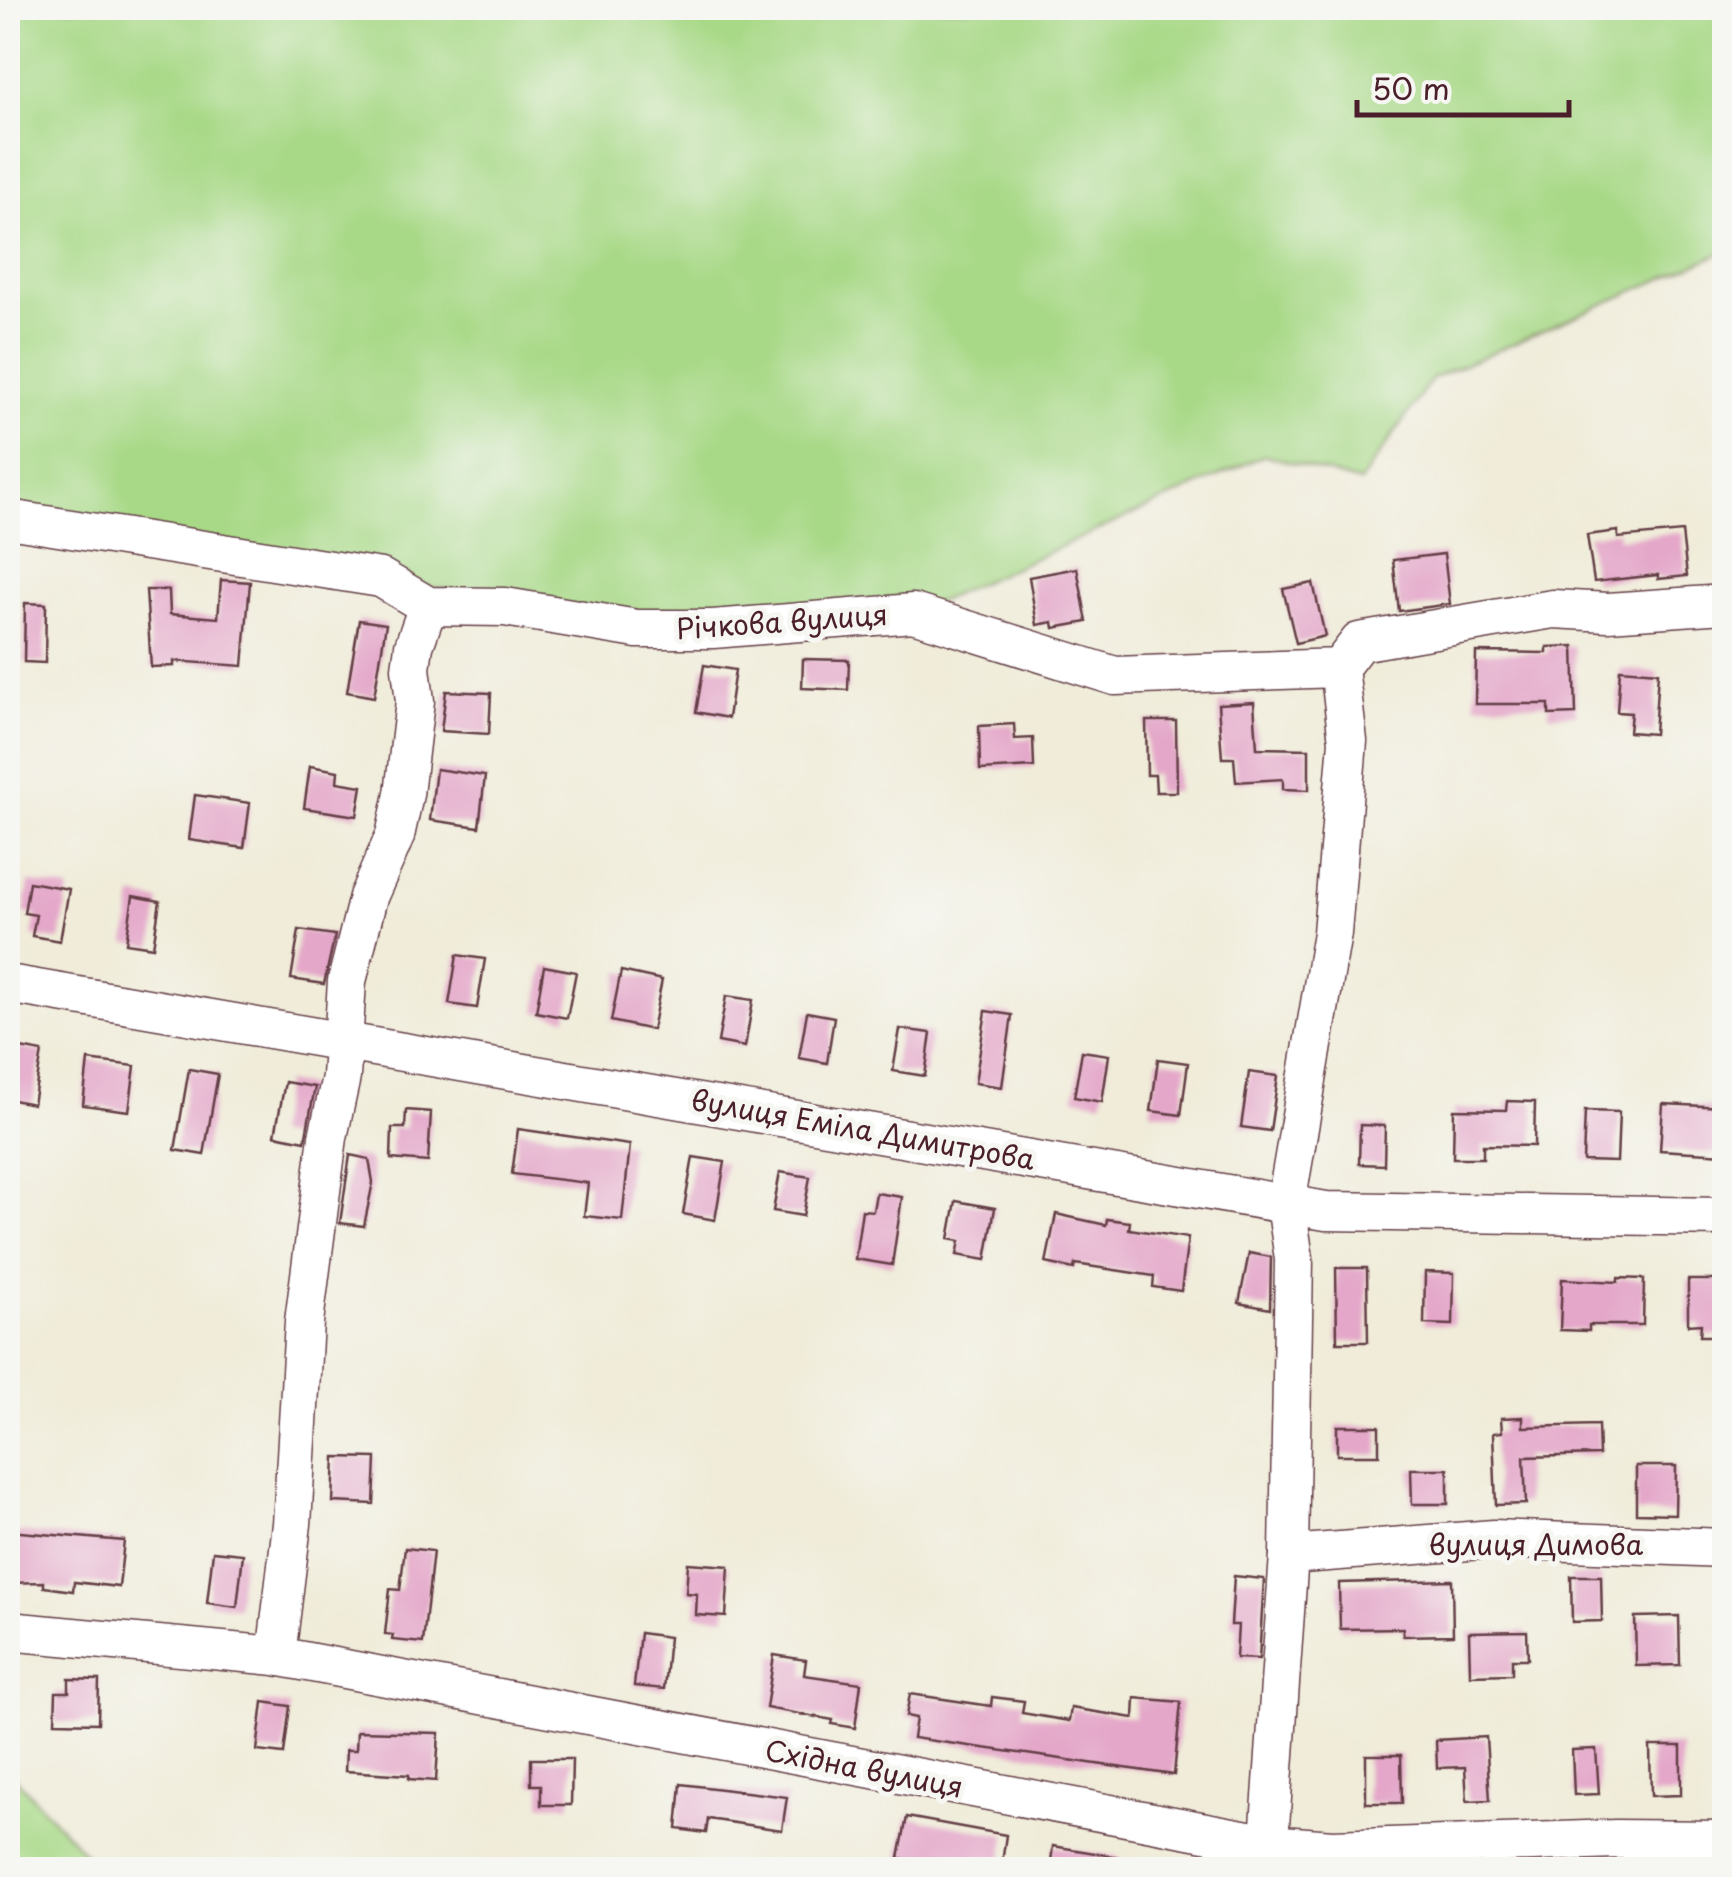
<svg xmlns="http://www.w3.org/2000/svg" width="1732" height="1877" viewBox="0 0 1732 1877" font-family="'Playpen Sans',sans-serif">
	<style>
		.green { fill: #a8d987; stroke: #797c59; stroke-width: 2.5 }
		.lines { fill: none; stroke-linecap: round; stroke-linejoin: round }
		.stream { stroke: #59b3d7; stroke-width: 9 }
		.building { fill: #e4a7c9 }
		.minor-casing { stroke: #633e45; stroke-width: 41 }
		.minor { stroke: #fff; stroke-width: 38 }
		.labels { text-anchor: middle; stroke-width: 10; stroke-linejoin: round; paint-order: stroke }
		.street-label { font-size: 28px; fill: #4a1f2b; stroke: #f6f6f2 }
	</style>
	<rect width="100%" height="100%" fill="#f6f6f2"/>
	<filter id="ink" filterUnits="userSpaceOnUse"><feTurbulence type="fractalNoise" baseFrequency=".01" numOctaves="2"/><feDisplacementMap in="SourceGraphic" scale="20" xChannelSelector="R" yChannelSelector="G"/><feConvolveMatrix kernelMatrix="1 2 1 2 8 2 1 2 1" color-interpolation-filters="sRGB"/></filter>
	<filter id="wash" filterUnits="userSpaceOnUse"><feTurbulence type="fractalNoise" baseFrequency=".0048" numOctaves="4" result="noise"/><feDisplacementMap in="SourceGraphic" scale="40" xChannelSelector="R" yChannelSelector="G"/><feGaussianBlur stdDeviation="2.25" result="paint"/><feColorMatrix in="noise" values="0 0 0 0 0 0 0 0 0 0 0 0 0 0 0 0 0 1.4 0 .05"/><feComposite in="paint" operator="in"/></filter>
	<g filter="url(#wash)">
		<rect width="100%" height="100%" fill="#f0ecd9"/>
		<g class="green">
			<path d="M8 8H1724V252L1433 378 1360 482 1265 455 913 613 709 623 477 595 8 513Z"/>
			<path d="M8 1770 99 1869H8Z"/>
		</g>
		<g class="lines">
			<path class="stream" d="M8 12 11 8"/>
		</g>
		<g id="blocks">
			<g class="building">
				<path d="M1618 531V538L1682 532 1687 576 1658 579V575L1594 582 1587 535Z"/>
				<path d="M1444 554 1450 604 1399 611 1393 560Z"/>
				<path d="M1077 568 1087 622 1054 628 1053 622 1037 625 1029 577Z"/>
				<path d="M221 580 250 582 243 666 174 661V666L151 667 146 590H169L170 614 218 618Z"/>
				<path d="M1313 583 1325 636 1296 643 1283 589Z"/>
				<path d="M25 603 46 604 45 663 24 662Z"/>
				<path d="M359 620 386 624 374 697 347 692Z"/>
				<path d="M1574 646 1576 714 1549 715V704H1475L1476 652 1547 653V647Z"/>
				<path d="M803 659 849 660 848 690 802 688Z"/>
				<path d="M704 665 735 670 728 718 696 712Z"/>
				<path d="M1620 669 1658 672 1654 734 1629 732 1631 713 1617 712Z"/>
				<path d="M446 691 491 693 489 734 441 731Z"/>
				<path d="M1254 702 1257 748 1309 749V790L1283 789V779L1236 782 1234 758H1222L1218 704Z"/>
				<path d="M1146 721H1176L1177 792H1156L1155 775H1147Z"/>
				<path d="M1014 724 1015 739 1033 738 1034 767 980 770 979 726Z"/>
				<path d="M310 766 338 771 337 782 362 786 357 816 304 808Z"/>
				<path d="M436 769 485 776 479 827 430 820Z"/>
				<path d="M195 795 250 803 244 848 189 840Z"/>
				<path d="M29 882 69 889 60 941 32 936 36 915 24 913Z"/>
				<path d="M133 896 160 901 153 947 126 943Z"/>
				<path d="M299 930 335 935 324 984 291 979Z"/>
				<path d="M457 955 485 959 477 1008 449 1004Z"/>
				<path d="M544 966 576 972 567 1018 536 1012Z"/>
				<path d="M621 971 662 980 652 1030 611 1021Z"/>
				<path d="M726 996 753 1000 745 1047 718 1042Z"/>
				<path d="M986 1011 1012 1015 1002 1087 975 1083Z"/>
				<path d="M807 1012 834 1017 827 1063 799 1058Z"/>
				<path d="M900 1029 931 1033 925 1076 893 1071Z"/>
				<path d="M10 1046 42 1052 33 1104 8 1099Z"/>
				<path d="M1082 1051 1109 1055 1102 1102 1074 1097Z"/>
				<path d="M1158 1059 1188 1063 1181 1115 1151 1111Z"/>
				<path d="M88 1060 135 1066 129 1111 83 1105Z"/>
				<path d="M189 1069 218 1074 204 1155 175 1150Z"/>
				<path d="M1249 1072 1278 1076 1270 1131 1241 1127Z"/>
				<path d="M285 1082 315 1087 305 1141 275 1135Z"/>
				<path d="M1507 1101 1535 1102 1534 1146 1483 1145V1158H1453L1454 1109 1506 1110Z"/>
				<path d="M1663 1104 1724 1107V1154L1660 1150Z"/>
				<path d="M406 1110 431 1112 428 1162 391 1159 392 1128H405Z"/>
				<path d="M1585 1111 1619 1112 1617 1162 1583 1161Z"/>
				<path d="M1360 1125 1385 1126 1384 1165 1359 1164Z"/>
				<path d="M518 1129 630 1145 622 1220 584 1216 588 1183 512 1174Z"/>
				<path d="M350 1155 369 1159 373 1182 364 1226 340 1223Z"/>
				<path d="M693 1157 725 1162 715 1220 683 1214Z"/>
				<path d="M780 1172 810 1177 803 1216 773 1211Z"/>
				<path d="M876 1193 902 1197 892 1265 855 1259 862 1210 873 1211Z"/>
				<path d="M956 1201 995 1208 986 1260 957 1255 960 1241 949 1239Z"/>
				<path d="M1056 1214 1106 1225 1107 1219 1130 1222 1129 1229 1188 1238 1181 1291 1153 1287 1154 1276 1075 1264 1074 1269 1046 1263Z"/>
				<path d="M1249 1253 1271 1257 1270 1309 1239 1303Z"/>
				<path d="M1336 1268H1367L1368 1342H1337Z"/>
				<path d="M1425 1272 1454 1273 1453 1325 1424 1324Z"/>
				<path d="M1618 1278 1644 1279 1643 1325H1589V1331L1560 1330 1562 1279 1618 1282Z"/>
				<path d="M1688 1280H1724V1336H1700L1701 1324 1688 1325Z"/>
				<path d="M1523 1417V1427L1598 1425 1599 1455 1524 1457 1526 1504 1496 1505 1493 1433 1502 1432 1501 1418Z"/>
				<rect x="1337" y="1426" width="42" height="29"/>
				<path d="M335 1457 376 1458 374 1504 333 1502Z"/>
				<path d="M1636 1466H1676L1675 1514 1636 1513Z"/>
				<path d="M1411 1469H1448V1504H1412Z"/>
				<path d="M8 1531 124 1541 119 1587 74 1582 73 1591 44 1587V1582L8 1583Z"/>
				<path d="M405 1548 433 1551 423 1643 392 1640 393 1635 385 1634 390 1589 400 1590Z"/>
				<path d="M213 1551 243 1554 237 1607 207 1603Z"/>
				<path d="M688 1563 729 1566 726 1617 696 1615 697 1594 686 1593Z"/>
				<path d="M1234 1576 1264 1579 1259 1659 1236 1658 1238 1625H1231Z"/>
				<path d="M1571 1576H1601L1602 1621 1572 1622Z"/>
				<path d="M1452 1580 1453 1635 1403 1636V1628L1340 1629 1339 1583Z"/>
				<path d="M1679 1616 1680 1665 1636 1666 1635 1617Z"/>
				<path d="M1527 1631 1528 1659H1512V1674L1470 1675 1469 1632Z"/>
				<path d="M640 1633 669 1637 664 1689 634 1686Z"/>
				<path d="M774 1655 806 1660 804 1675 861 1683 855 1728 832 1724 833 1720 766 1708Z"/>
				<path d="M69 1679 99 1680 98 1723 55 1722 56 1692H69Z"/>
				<path d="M910 1694 991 1706 992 1697 1024 1701 1022 1713 1069 1721 1071 1708 1134 1718 1135 1698 1181 1702 1174 1775 913 1738 916 1718 906 1716Z"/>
				<path d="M263 1702 290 1706 284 1754 257 1751Z"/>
				<path d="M357 1731 439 1733 436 1781 409 1779V1775L345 1771 346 1750H356Z"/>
				<path d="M1486 1737 1490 1800 1467 1801 1465 1767 1437 1768 1436 1740Z"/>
				<path d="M1650 1746H1681V1795L1651 1796Z"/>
				<path d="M1596 1749 1599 1794 1574 1795 1572 1750Z"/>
				<path d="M1366 1755H1401L1402 1803H1366Z"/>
				<path d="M531 1759H572L571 1805H541V1785H531Z"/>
				<path d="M681 1784 787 1797 782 1830 708 1819 706 1833 677 1829Z"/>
				<path d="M907 1817 1006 1835 1001 1870H964L899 1858Z"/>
				<path d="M1053 1846 1119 1857 1118 1870H1050Z"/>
			</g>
		</g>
	</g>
	<g filter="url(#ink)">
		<use href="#blocks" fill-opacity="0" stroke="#633e45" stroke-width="2.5"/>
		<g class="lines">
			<g class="minor-casing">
				<g id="minor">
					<path d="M8 519 381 578 428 606 505 607 637 629H713L913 613 1115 676 1339 668 1359 642 1553 609 1608 612 1724 604"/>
					<path d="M8 984 1326 1211 1724 1217"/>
					<path d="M1289 1555 1494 1539 1724 1548"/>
					<path d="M8 1631 276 1656 1269 1844 1332 1849 1616 1839 1724 1840"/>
					<path d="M276 1656 292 1524 304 1322 328 1137 341 1077 347 981 368 897 395 836 404 794 415 701 411 668 414 646 428 606"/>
					<path d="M1267 1869 1289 1555 1294 1259 1286 1204 1332 933 1348 741 1339 668"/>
				</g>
			</g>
			<use href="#minor" class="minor"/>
		</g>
	</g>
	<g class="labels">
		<g class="street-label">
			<text transform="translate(782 622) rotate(-4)" y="10">Річкова вулиця</text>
			<text transform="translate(863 1130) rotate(10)" y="10">вулиця Еміла Димитрова</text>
			<text x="1536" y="1555">вулиця Димова</text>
			<text transform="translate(864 1769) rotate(11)" y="10">Східна вулиця</text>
		</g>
	</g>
	<rect width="1732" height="1877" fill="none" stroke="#f6f6f2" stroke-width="40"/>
	<path d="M1357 100v15h212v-15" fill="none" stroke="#4a1f2b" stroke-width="5"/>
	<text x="1372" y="100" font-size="30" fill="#4a1f2b" stroke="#f6f6f2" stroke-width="8" paint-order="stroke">50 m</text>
</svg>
